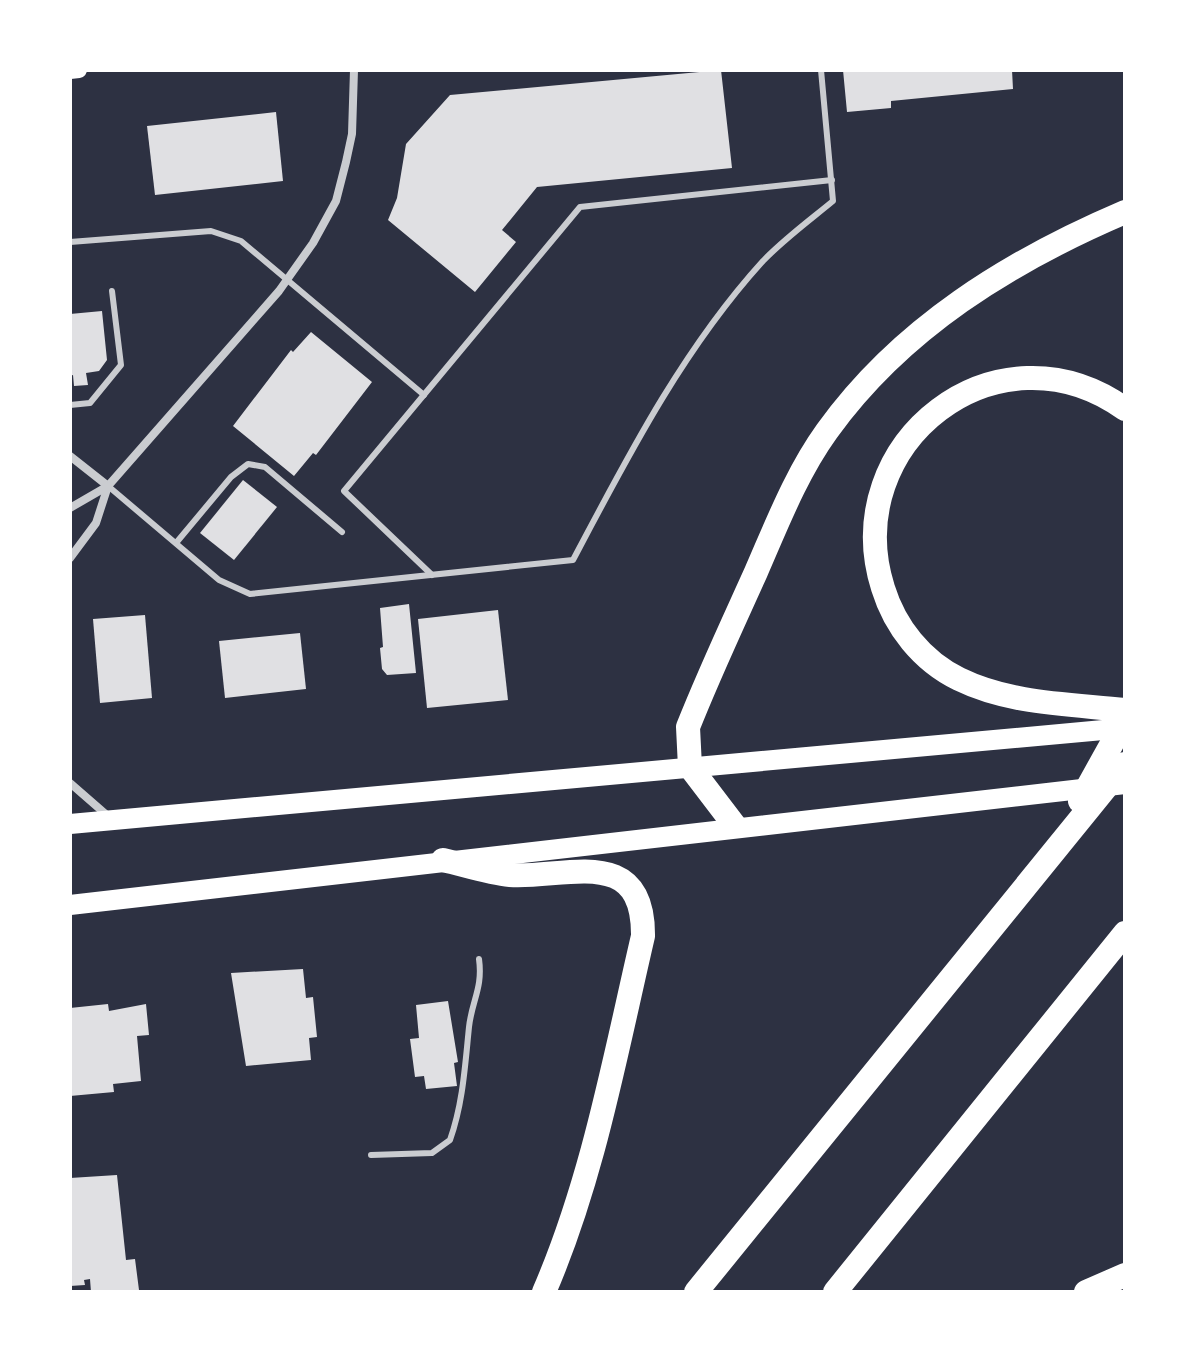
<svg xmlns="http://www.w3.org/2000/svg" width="1195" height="1362" viewBox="0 0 1195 1362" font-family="'Archivo Narrow',sans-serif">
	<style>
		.building { fill: #e0e0e3 }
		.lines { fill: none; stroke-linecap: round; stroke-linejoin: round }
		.service { stroke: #caccd0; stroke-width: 6 }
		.minor { stroke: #caccd0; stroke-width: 8 }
		.secondary { stroke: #fff; stroke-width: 16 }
		.primary { stroke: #fff; stroke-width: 20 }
		.motorway { stroke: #fff; stroke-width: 24 }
	</style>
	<rect width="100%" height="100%" fill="#2d3142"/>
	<g class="building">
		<path d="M721 70 732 168 537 187 502 230 516 242 475 292 388 220 397 198 406 144 450 95Z"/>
		<path d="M843 70H1012L1013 89 891 101V108L847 112Z"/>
		<path d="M276 112 283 181 155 195 147 126Z"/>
		<path d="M102 311 107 360 99 371 86 373 88 385 74 386 73 375 70 376V314Z"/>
		<path d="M311 332 372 382 316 455 313 453 294 476 233 426 291 350 293 352Z"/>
		<path d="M243 480 277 507 234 560 200 533Z"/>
		<path d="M409 604 416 673 387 675 382 669 380 648 383 647 380 608Z"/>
		<path d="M498 610 508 700 427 708 418 619Z"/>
		<path d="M145 615 152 698 100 703 93 619Z"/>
		<path d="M300 633 306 689 225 698 219 641Z"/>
		<path d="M303 969 306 998 313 997 317 1037 309 1038 311 1060 246 1066 231 973Z"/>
		<path d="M448 1001 458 1062 454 1063 457 1086 426 1089 424 1076 415 1077 410 1039 419 1038 416 1005Z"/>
		<path d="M108 1004 109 1011 146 1004 149 1035 137 1036 141 1081 113 1084 114 1092 70 1096V1008Z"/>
		<path d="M117 1175 126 1260 135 1259 139 1290 91 1292 90 1279 84 1280 85 1285 70 1286V1178Z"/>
	</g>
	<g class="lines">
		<g class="service">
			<path d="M70 242 211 231 241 241 424 395"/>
			<path d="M70 405 90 403 121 365 112 291"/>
			<path d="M108 486 219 580 250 594 573 560C628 456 683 349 763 261 784 239 810 220 833 201L821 70"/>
			<path d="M176 543 231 477 248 464 265 467 342 532"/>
			<path d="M432 575 344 491 580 207 832 180"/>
			<path d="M371 1155 432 1153 450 1140C463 1103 465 1066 469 1027 472 1000 483 988 479 959"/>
		</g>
		<g class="minor">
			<path d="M70 456 108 486"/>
			<path d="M70 508 108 486 279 291 313 243 336 201 346 162 352 134 354 70"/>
			<path d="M70 558 96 523 108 486"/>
			<path d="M70 783 109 817"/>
		</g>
		<path class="secondary" d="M70 71 79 70"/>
		<g class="primary">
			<path d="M70 824 1125 728"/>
			<path d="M70 905 1125 784"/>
		</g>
		<g class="motorway">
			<path d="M1125 409C998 318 837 442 883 588 895 627 922 661 959 679 1010 704 1069 704 1125 710"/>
			<path d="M1080 801 1125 720"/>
			<path d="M735 826 690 767 688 727C709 674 733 623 756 572 777 524 796 474 827 431 901 328 1010 261 1125 212"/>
			<path d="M443 860C465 865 488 873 510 875 564 879 644 843 643 936 615 1056 593 1179 544 1292"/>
			<path d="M696 1292 1125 764"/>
			<path d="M835 1292 1125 933"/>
			<path d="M1086 1292 1125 1275"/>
		</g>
	</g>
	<rect width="1195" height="1362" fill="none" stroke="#ffffff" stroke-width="144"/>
</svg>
